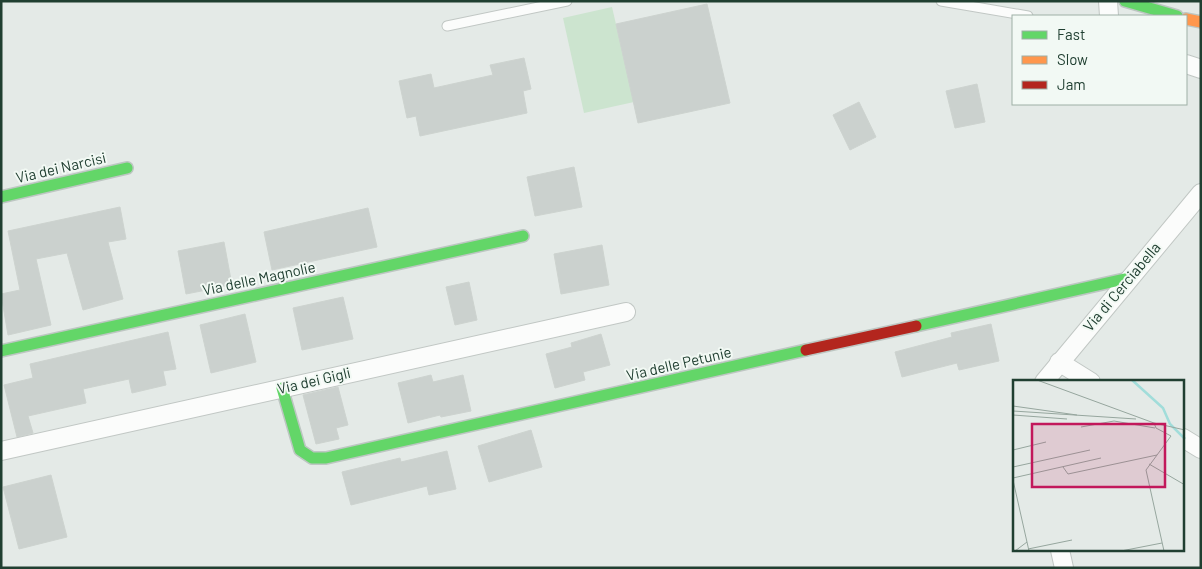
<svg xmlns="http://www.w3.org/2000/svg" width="1202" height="569" viewBox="0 0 1202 569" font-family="Barlow,sans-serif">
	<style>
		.green { fill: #cce4cf }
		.building { fill: #cbd1ce; stroke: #cdd3cf }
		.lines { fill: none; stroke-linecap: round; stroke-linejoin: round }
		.lane-casing { stroke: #c1c7c4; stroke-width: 11 }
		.street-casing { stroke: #c1c7c4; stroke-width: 20 }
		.fast-casing { stroke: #bdc6c2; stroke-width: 14 }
		.slow-casing { stroke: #bdc6c2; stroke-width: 14 }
		.jam-casing { stroke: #bdc6c2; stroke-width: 14 }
		.lane { stroke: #fbfcfb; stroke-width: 9 }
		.street { stroke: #fbfcfb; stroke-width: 18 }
		.fast { stroke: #63d668; stroke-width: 11 }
		.slow { stroke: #ff974d; stroke-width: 11 }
		.jam { stroke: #b3261e; stroke-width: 11 }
		.labels { text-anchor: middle; stroke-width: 4; stroke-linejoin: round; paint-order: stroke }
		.street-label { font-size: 15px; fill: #203f31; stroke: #f2f9f4 }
		.inset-river { fill: none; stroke: #a1ddda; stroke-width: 2.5 }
		.inset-road { fill: none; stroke: #96a69e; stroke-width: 1 }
		.view { fill: #c2185b; fill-opacity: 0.15; stroke: #c2185b; stroke-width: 2.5 }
		.inset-edge { fill: none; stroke: #203f31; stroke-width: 2.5 }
	</style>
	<rect width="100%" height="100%" fill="#e4eae7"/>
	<path class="green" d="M612 7 634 102 584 113 563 18Z"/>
	<g class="building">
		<path d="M707 4 730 103 638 123 616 24Z"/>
		<path d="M524 58 531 89 523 91 527 113 420 136 416 116 407 118 399 81 431 74 434 88 493 75 490 65Z"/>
		<path d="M977 84 985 122 955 128 946 91Z"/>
		<path d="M859 102 876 137 850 150 833 115Z"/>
		<path d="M574 167 582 207 535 216 527 177Z"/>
		<path d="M120 207 126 239 108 242 123 299 83 310 67 253 36 259 51 325 8 335 1 294 20 290 8 231Z"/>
		<path d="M368 208 377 247 272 270 264 232Z"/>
		<path d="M224 242 232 285 186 294 178 251Z"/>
		<path d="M602 245 609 285 561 294 554 254Z"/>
		<path d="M469 282 477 320 455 325 446 287Z"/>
		<path d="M343 297 353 339 302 350 293 308Z"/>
		<path d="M245 314 256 362 211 373 200 325Z"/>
		<path d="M991 324 999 361 959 370 957 363 902 377 895 352 952 337 951 333Z"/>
		<path d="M168 332 176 369 163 371 166 385 132 393 129 379 83 389 86 403 28 416 33 433 17 437 4 385 33 378 30 364Z"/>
		<path d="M601 334 610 365 583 372 585 380 555 388 546 354 572 347 571 343Z"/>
		<path d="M431 375 433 382 463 375 471 411 441 417 440 415 408 423 398 383Z"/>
		<path d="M338 387 348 425 336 428 339 439 316 444 303 395Z"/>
		<path d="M531 430 542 467 489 482 478 446Z"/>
		<path d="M447 451 456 489 429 495 427 486 351 505 342 472 400 458 401 462Z"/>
		<path d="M51 475 67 537 19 549 3 487Z"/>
	</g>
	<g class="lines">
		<g class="lane-casing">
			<g id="lane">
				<path d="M941 1 1028 16"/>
				<path d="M447 26 567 1"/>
			</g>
		</g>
		<g class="street-casing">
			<g id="street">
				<path d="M1108 1 1109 16"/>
				<path d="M1186 64 1201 69"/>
				<path d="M1059 362 1091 382"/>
				<path d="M1044 382 1201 193"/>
				<path d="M1183 438 1201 449"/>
				<path d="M1 451 626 312"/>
				<path d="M1060 550 1064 568"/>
			</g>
		</g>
		<g class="fast-casing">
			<g id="fast">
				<path d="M1125 1 1177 16"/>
				<path d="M1 197 127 168"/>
				<path d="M916 326 1129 278"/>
				<path d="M1 351 523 236"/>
				<path d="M282 388 300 450 312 458H326L806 350"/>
			</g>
		</g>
		<g class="slow-casing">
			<path id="slow" d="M1186 19 1201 22"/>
		</g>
		<g class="jam-casing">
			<path id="jam" d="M806 350 916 326"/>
		</g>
		<use href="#lane" class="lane"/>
		<use href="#street" class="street"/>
		<use href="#fast" class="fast"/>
		<use href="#slow" class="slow"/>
		<use href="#jam" class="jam"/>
	</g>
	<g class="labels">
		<g class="street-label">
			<text transform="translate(61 168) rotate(-13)" y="5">Via dei Narcisi</text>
			<text transform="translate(259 279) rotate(-12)" y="5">Via delle Magnolie</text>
			<text transform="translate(1122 287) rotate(-50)" y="5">Via di Cerciabella</text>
			<text transform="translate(679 364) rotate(-13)" y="5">Via delle Petunie</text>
			<text transform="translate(314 381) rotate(-13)" y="5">Via dei Gigli</text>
		</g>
	</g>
	<g transform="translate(1013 380)">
		<rect width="171" height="171" fill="#e4eae7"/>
		<path class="inset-river" d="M119 0 150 28 157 44 172 59"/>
		<path class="inset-road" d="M24 0 141 43 172 50M0 26 64 35M0 31 123 39M0 35 54 39M141 43 143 48 158 56 133 90 151 171M68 47 101 41 142 48M0 70 33 62M136 84 172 105M0 87 77 70M50 87 55 94 144 75M0 98 88 78M0 100 16 171M15 169 59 160M2 171 14 162M108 171 149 163"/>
		<path class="view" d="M19 44H152V107H19Z"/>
		<rect width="171" height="171" class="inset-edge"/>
	</g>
	<rect width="1202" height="569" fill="none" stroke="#203f31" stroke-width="5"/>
	<rect x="1012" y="15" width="175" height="90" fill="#f2f9f4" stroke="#9eafa6"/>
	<rect x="1022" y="31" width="25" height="8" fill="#63d668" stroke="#9eafa6"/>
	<text x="1057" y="40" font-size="15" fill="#203f31">Fast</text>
	<rect x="1022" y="56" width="25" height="8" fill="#ff974d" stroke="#9eafa6"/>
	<text x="1057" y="65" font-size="15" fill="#203f31">Slow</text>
	<rect x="1022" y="81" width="25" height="8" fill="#b3261e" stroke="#9eafa6"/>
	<text x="1057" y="90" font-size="15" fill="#203f31">Jam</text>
</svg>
